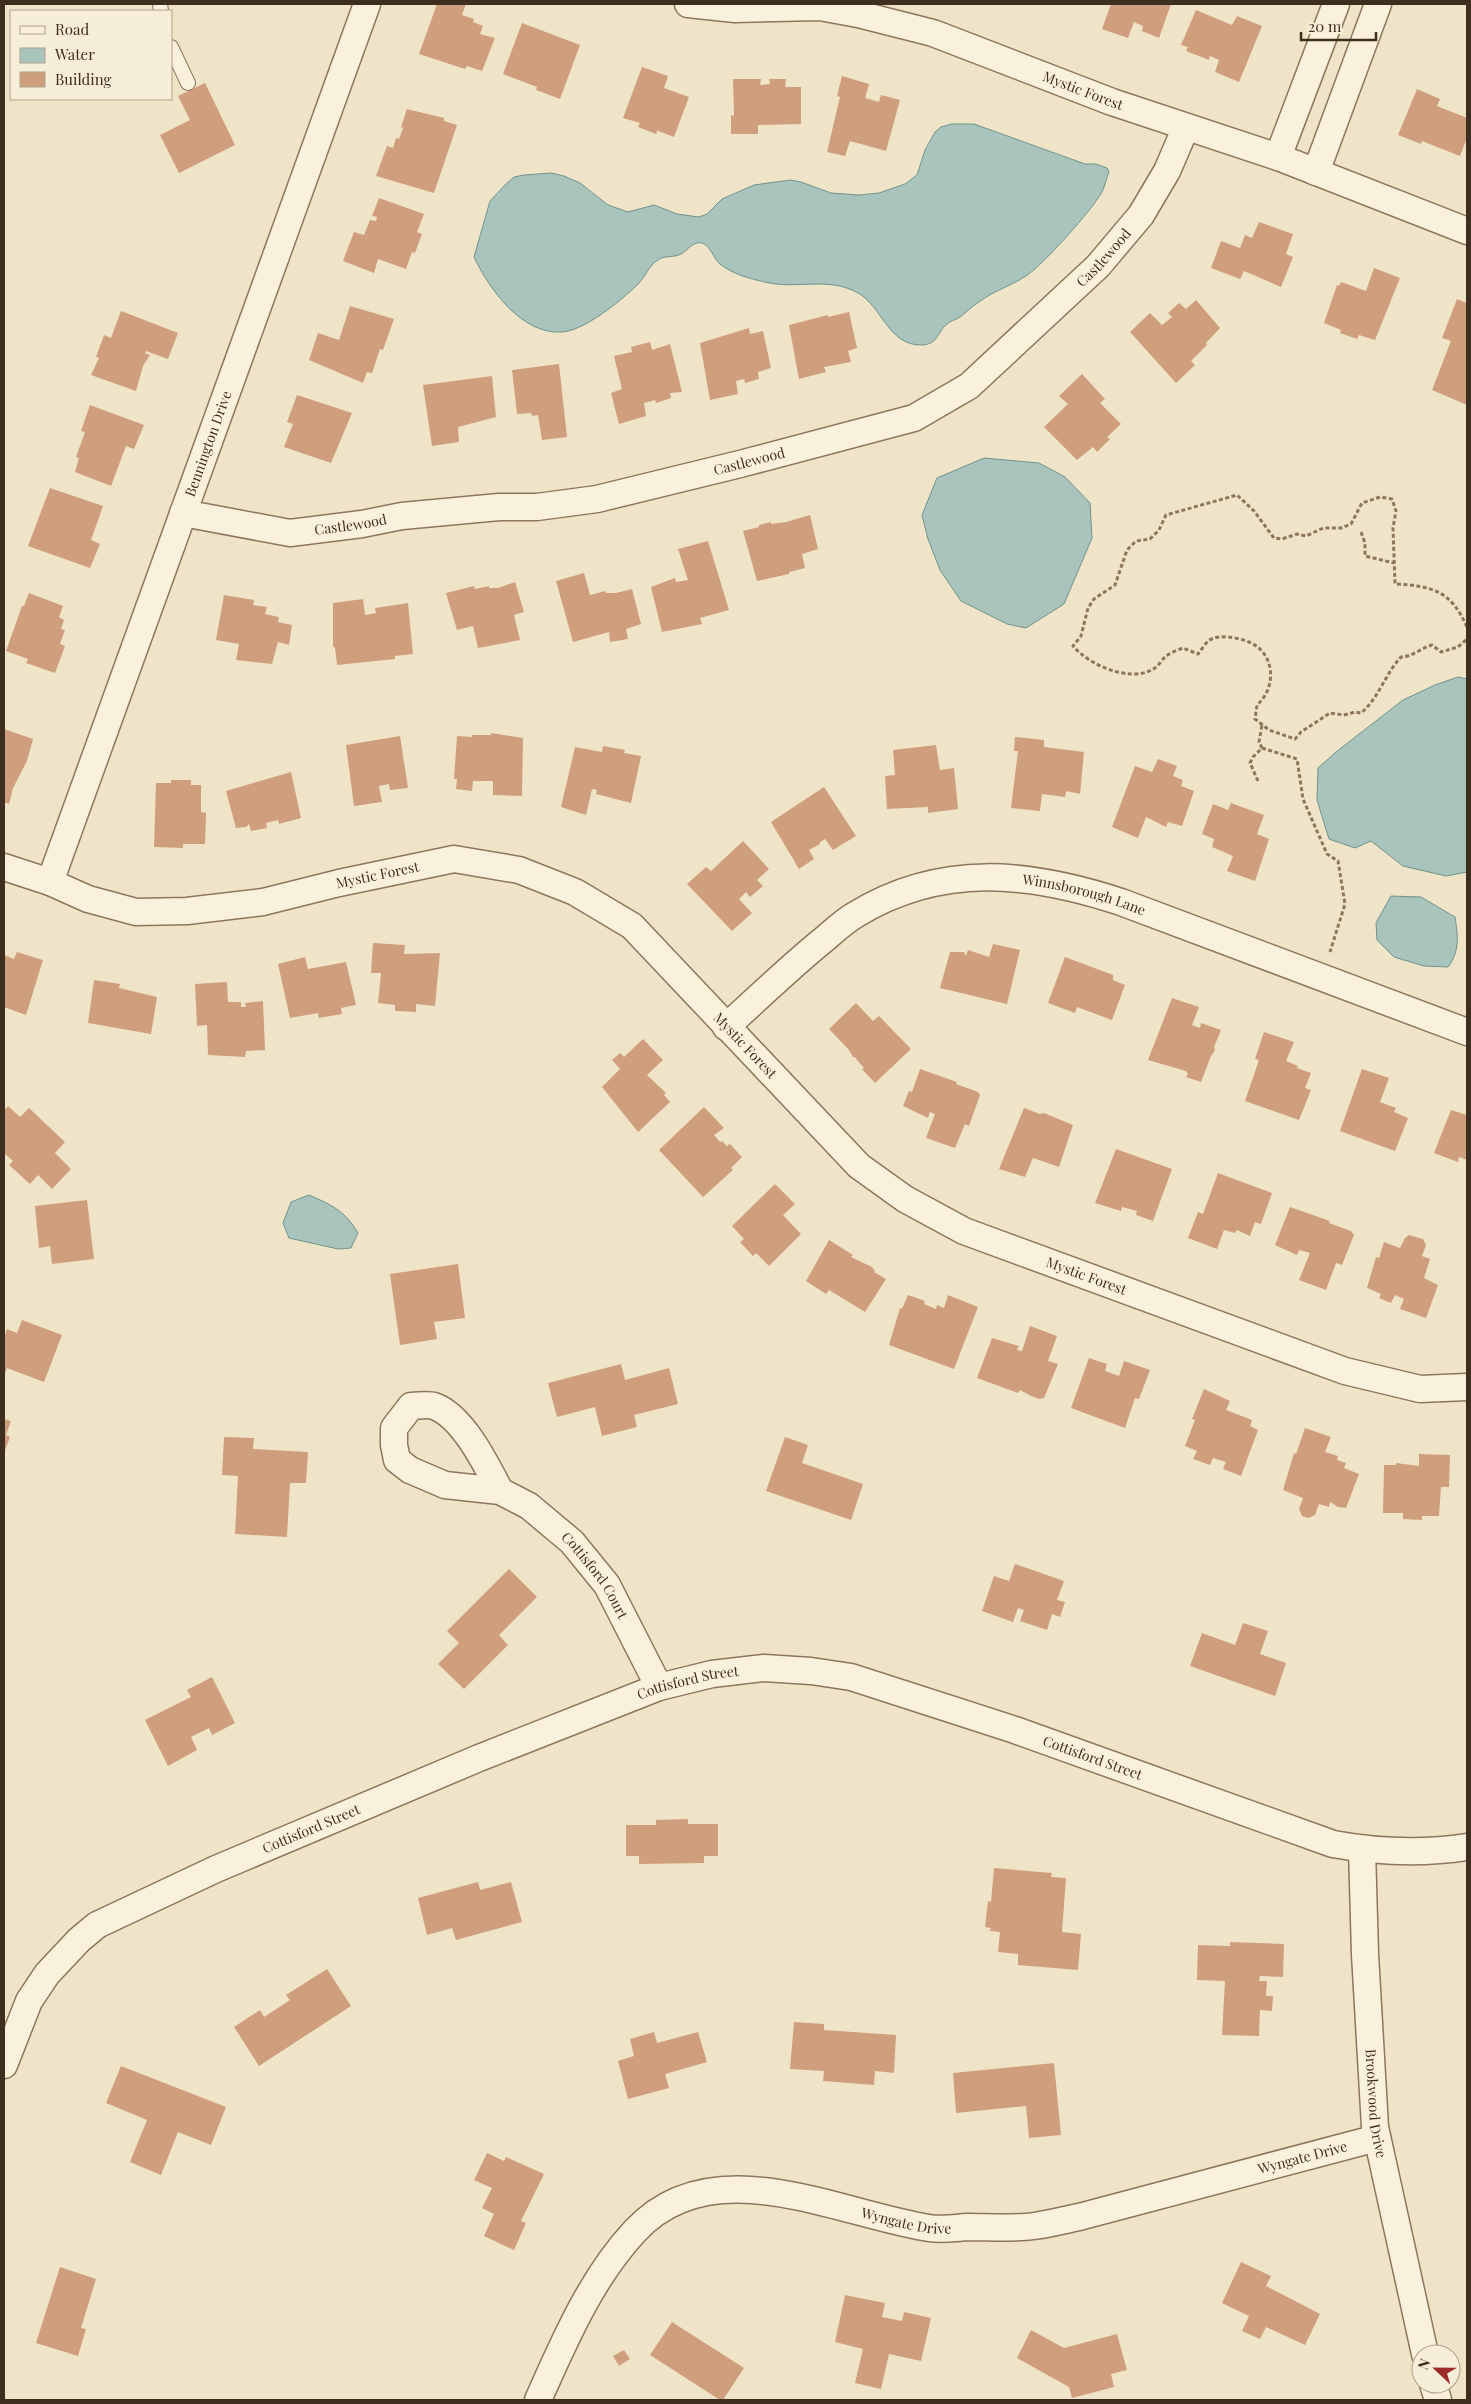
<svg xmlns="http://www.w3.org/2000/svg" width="1471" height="2404" viewBox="0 0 1471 2404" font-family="'Playfair Display',serif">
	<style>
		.water { fill: #a9c4bc; stroke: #6f938a }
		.building { fill: #cf9f7d }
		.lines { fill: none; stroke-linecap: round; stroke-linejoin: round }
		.lane-casing { stroke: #8d765c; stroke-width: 16 }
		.street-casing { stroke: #8d765c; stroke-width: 29 }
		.path { stroke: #8d765c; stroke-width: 3; stroke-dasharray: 4 2.5; stroke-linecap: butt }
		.lane { stroke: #faf1dc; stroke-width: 14 }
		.street { stroke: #faf1dc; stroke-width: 26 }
		.labels { text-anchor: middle; stroke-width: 5; stroke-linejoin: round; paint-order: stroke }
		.street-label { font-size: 14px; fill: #3d2e20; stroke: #f7eed8 }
	</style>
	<rect width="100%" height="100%" fill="#f0e4c8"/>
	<g class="water">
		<path d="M952 124H974L1085 164H1096L1107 168 1109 172C1106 179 1105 186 1102 192 1092 210 1043 265 1026 276 1011 286 993 291 979 302 972 306 967 312 960 317 956 320 949 321 946 325 937 333 938 344 922 345 888 346 882 306 858 293 828 276 796 290 765 282 751 279 732 274 720 264 714 259 710 245 702 243 693 241 688 250 681 254 674 258 664 255 658 260 649 265 645 278 637 285 622 300 584 331 562 332 522 335 489 289 474 257L490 201 505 185 514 177 524 175 551 173 564 176 580 183 608 205 628 212 654 205 677 214 699 217 707 214 722 199 754 185 790 180 801 182 831 193 859 195 879 193 905 184 917 175 925 150 935 132 941 127Z"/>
		<path d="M984 458 1039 463 1065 477 1090 503 1092 538 1064 604 1026 628 1007 624 961 601 940 570 928 539 922 515 937 478Z"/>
		<path d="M1458 677 1467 679V872L1446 876 1403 866 1371 841 1355 848 1329 839 1317 800 1318 768 1336 752 1403 700 1435 685Z"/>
		<path d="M1391 896 1421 897 1455 917C1458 936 1460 951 1448 967L1424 966 1394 957 1377 940 1376 923Z"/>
		<path d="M309 1195C332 1205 345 1211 358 1233L351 1248 338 1249 289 1238 283 1223 291 1202Z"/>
	</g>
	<g class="building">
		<path d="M437 4H466L462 15 474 19 473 22 483 26 480 34 495 38 482 71 467 66 465 69 419 54Z"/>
		<path d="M1111 4H1171L1159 38 1142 31 1143 26 1134 22 1128 38 1102 29Z"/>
		<path d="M1196 10 1232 25 1237 16 1262 26 1239 82 1215 72 1219 60 1210 56 1209 60 1186 51 1188 47 1181 45Z"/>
		<path d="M522 23 580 45 560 99 536 90 537 87 503 74Z"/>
		<path d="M642 67 668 76 664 88 689 97 674 137 658 131V129L656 134 638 127 640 123 623 118Z"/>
		<path d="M842 76 869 84 865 98 879 102 881 95 900 100 886 151 850 141 845 156 827 152 840 97 837 96Z"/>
		<path d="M733 79H761L760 85 770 84 769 79H786L785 87H801V124L758 125V134H731V115L734 116Z"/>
		<path d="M205 83 235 145 179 173 160 135 190 120 178 96Z"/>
		<path d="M1417 89 1440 99 1437 106 1467 118V138L1460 156 1422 141 1421 144 1398 135Z"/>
		<path d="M407 109 444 118V121L457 125 434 193 376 176 387 146 393 148 396 138 399 139 403 128 401 127Z"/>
		<path d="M379 198 424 214 417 232 422 234 415 253 412 252 406 269 378 259 374 273 343 261 354 232 364 235 370 220 376 221 377 217 372 216Z"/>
		<path d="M1259 222 1293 234 1286 254 1293 257 1281 287 1244 271 1240 279 1211 268 1221 241 1240 248 1245 235 1252 238Z"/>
		<path d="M1374 268 1400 278 1375 340 1359 335 1357 339 1340 333 1341 330 1324 323 1337 285 1339 286 1341 282 1366 291Z"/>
		<path d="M1457 299 1467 303V405L1432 390 1451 341 1442 338Z"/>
		<path d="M1196 300 1220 328 1206 343 1207 345 1191 361 1195 365 1176 383 1130 332 1150 313 1162 325 1172 317 1168 313 1179 303 1186 309Z"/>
		<path d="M350 306 394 319 383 350 380 349 372 373 367 372 363 383 309 360 318 333 339 340Z"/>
		<path d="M121 311 178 333 168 359 146 351 145 353 150 355 143 366 136 391 91 375 99 358 96 357 104 335 111 338Z"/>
		<path d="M849 312 857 348 848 351 851 362 824 367 826 372 799 379 789 325 828 315V317Z"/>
		<path d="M749 328 750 334 763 331 771 368 758 372 759 379 745 383 744 379 736 381 738 394 710 400 700 343Z"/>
		<path d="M650 342 652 350 670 344 682 392 670 393 671 398 656 403 655 400 644 403 646 416 619 424 611 393 622 389 614 356 632 352 631 347Z"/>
		<path d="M559 364 567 437 542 440 538 415 532 416 531 413 517 414 512 370Z"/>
		<path d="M1082 374 1105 399 1100 403 1121 424 1107 437 1110 439 1097 452 1093 447 1077 460 1044 427 1068 404 1059 396Z"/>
		<path d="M492 376 496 417 458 427 459 442 432 446 423 385Z"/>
		<path d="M297 395 352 413 331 463 284 447 293 424 287 422Z"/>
		<path d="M90 405 144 425 134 449 126 446 111 486 75 472 79 458 76 457 85 432 81 431Z"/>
		<path d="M50 488 103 506 91 540 100 544 90 568 28 546Z"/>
		<path d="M810 515 818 549 802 554 805 568 789 572V574L757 581 743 531 759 527V525L771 522V524L786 522Z"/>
		<path d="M708 541 729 610 700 618 702 624 662 632 651 587 675 578 676 582 688 580 678 549Z"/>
		<path d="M584 573 590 595 605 591 606 593H616L632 589 641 624 626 629 628 639 610 642 609 632 573 642 556 581Z"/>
		<path d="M515 582 524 612 514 615 520 640 478 648 473 626 457 630 446 593 474 586 475 589 489 586V588H498Z"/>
		<path d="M29 593 63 606 59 617 64 620 61 629 65 630 60 644 65 646 55 673 26 663 28 659 6 651 22 606H24Z"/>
		<path d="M224 595 254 600 253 605 267 607 265 614 279 617 278 622 292 625 289 645 278 642 272 664 236 660 239 644 216 640Z"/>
		<path d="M363 599 365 615 376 613 375 608 408 603 413 654 395 656V659L337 665 335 648 333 646V603Z"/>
		<path d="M4 729 33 739 27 761 13 788 9 804 4 802Z"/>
		<path d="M491 733 523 738 522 796 493 795V781H473L472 791 456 789 457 779H454L457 736 472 737V735H491Z"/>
		<path d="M400 736 408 788 390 790 389 784 379 786 382 802 354 806 346 745Z"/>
		<path d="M1015 737 1044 740V747L1084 752 1080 794 1066 791 1065 797 1042 794 1040 811 1011 808 1018 751H1014Z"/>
		<path d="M936 745 940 770 954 768 958 809 928 813V807L887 809 885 776 895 775 893 750Z"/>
		<path d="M603 746 625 750 624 753 641 756 631 803 596 794 597 790 592 789 586 815 561 807 575 747 602 752Z"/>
		<path d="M1158 759 1177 766 1173 776 1183 780 1181 786 1194 791 1182 826 1168 822 1166 827 1146 817 1138 838 1112 827 1135 766 1152 772Z"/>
		<path d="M291 772 301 818 279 824 278 820 266 823 267 828 251 831 249 824 246 827 236 828 226 791Z"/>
		<path d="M171 780H191V785H201V812L206 813 205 844H183V848L154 847 156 783H171Z"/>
		<path d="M824 787 856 836 833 850 825 839 820 842V844L809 850 814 859 799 869 771 822Z"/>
		<path d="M1231 803 1264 815 1257 834 1269 839 1255 881 1227 871 1233 856 1212 847 1214 839 1202 834 1213 804 1228 810Z"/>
		<path d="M743 841 769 869 757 880 763 886 750 897 746 892 739 899 752 913 732 931 687 884 706 867 711 871Z"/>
		<path d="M373 943 405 945 404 954 440 953 435 1006 416 1004V1012L395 1011V1005L378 1003 381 973H371Z"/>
		<path d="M993 944 1020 950 1007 1004 940 988 950 952H964L966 956 968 950 989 957Z"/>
		<path d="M17 952 43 960 26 1015 4 1007V955L14 959Z"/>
		<path d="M305 957 308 969 346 962 356 1005 341 1008 342 1014 319 1018 318 1013 290 1018 278 964Z"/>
		<path d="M1065 957 1113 975V980L1125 985 1112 1020 1077 1007 1075 1013 1048 1003Z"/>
		<path d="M94 980 120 984 119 988 157 997 151 1034 88 1023Z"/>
		<path d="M227 982 228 1002H241V1007H246L245 1003 263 1001 265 1050 246 1051 245 1057 208 1055 207 1025 197 1026 195 984Z"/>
		<path d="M1172 998 1199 1007 1192 1025 1200 1028 1201 1023 1221 1030 1214 1047 1215 1050 1211 1056 1201 1082 1186 1077 1188 1074 1186 1071 1148 1060Z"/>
		<path d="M856 1003 873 1021 879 1016 911 1049 875 1083 862 1069 864 1068 856 1059 857 1058 853 1057 849 1050 829 1029Z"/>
		<path d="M1264 1032 1294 1042 1286 1061 1298 1066 1297 1068 1311 1073 1305 1088 1311 1090 1299 1120 1245 1101 1259 1060 1255 1059Z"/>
		<path d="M643 1039 663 1060 647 1075 666 1093 664 1095 670 1102 638 1132 602 1087 620 1069 612 1060 620 1053 624 1057Z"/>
		<path d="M920 1069 957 1082 956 1084 978 1092 980 1095 969 1126 965 1124 955 1148 926 1138 935 1114 930 1112 928 1118 903 1106 909 1091 912 1092Z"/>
		<path d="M1362 1069 1389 1078 1380 1102 1396 1108 1394 1112 1408 1118 1395 1151 1340 1131Z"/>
		<path d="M8 1106 20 1117 29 1108 65 1142 55 1153 71 1169 52 1189 38 1175 30 1184 9 1165 13 1161 4 1153V1111Z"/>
		<path d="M704 1107 724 1128 714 1135 720 1142 722 1141 727 1146 730 1144 742 1157 731 1168 733 1170 703 1197 659 1150Z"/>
		<path d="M1024 1108 1040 1114 1044 1113 1073 1125 1059 1167 1033 1158 1025 1177 999 1169Z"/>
		<path d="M1451 1110 1467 1115V1160L1459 1157 1458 1162 1434 1153Z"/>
		<path d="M1116 1149 1172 1169 1153 1221 1136 1215 1137 1211 1122 1207 1121 1211 1095 1203Z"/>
		<path d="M1218 1173 1272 1193 1261 1224 1255 1222 1250 1236 1237 1230 1235 1233 1224 1230 1217 1249 1188 1238 1198 1212 1203 1214Z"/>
		<path d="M775 1184 795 1204 783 1215 801 1234 769 1266 756 1253 753 1256 740 1242 744 1239 732 1226Z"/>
		<path d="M87 1200 94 1259 52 1264 50 1246 39 1248 35 1206Z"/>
		<path d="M1290 1207 1330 1221 1329 1223 1351 1231 1354 1235 1342 1265 1336 1263 1326 1290 1299 1280 1310 1253 1299 1250 1297 1255 1275 1245Z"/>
		<path d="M1409 1235 1423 1239 1426 1245 1422 1256 1430 1259 1424 1278 1438 1285 1426 1318 1400 1309 1404 1299 1395 1295 1391 1303 1379 1298 1381 1294 1367 1288 1376 1257 1379 1258 1384 1242 1400 1248 1405 1238Z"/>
		<path d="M829 1240 853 1255 851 1257 872 1267 875 1271 874 1272 886 1279 865 1312 829 1290 826 1294 806 1281Z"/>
		<path d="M458 1264 465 1318 434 1322 437 1339 400 1345 390 1274Z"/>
		<path d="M908 1295 925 1301 924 1304 936 1309 937 1305 944 1308 948 1295 978 1307 954 1369 889 1345 900 1308 902 1309Z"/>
		<path d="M22 1320 62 1335 44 1382 7 1368 4 1376V1339L7 1329 17 1333Z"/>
		<path d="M1030 1326 1057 1336 1048 1361 1058 1364 1044 1398 1039 1399 1031 1396 1020 1390 1018 1393 977 1378 992 1338 1019 1346 1017 1350 1022 1351Z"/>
		<path d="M1089 1358 1107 1364 1105 1371 1119 1376 1124 1361 1150 1370 1139 1399 1135 1398 1125 1428 1071 1408Z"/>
		<path d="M621 1364 625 1380 669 1368 678 1404 634 1415 637 1427 602 1436 595 1407 557 1417 548 1383Z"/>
		<path d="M1204 1389 1230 1401 1226 1410 1252 1420 1250 1426 1258 1430 1241 1476 1223 1469 1226 1462 1213 1458 1210 1465 1193 1459 1197 1451 1185 1446 1195 1420 1192 1419Z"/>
		<path d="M4 1419 11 1421 6 1435 10 1437 4 1453Z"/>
		<path d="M1305 1428 1331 1437 1325 1452 1338 1456 1337 1460 1346 1463 1344 1468 1359 1474 1346 1508 1338 1507 1330 1502 1329 1507 1319 1504 1315 1515 1308 1518 1302 1516 1299 1509 1303 1498 1283 1490 1294 1453 1296 1454Z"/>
		<path d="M224 1437 254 1438 253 1449 308 1452 306 1483H290L287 1537 235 1534 238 1476 222 1475Z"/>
		<path d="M785 1437 808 1445 802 1463 863 1484 851 1520 766 1491Z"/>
		<path d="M1419 1454 1450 1455 1449 1487H1441L1439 1516H1422V1520L1403 1519V1513H1383L1384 1465H1396V1463L1419 1466Z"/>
		<path d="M1015 1564 1064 1581 1057 1600 1065 1602 1060 1617 1052 1614 1047 1630 1020 1621 1024 1610 1018 1608 1013 1622 982 1611 994 1576 1009 1581Z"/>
		<path d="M509 1569 537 1597 499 1635 508 1645 464 1689 438 1664 459 1643 447 1631Z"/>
		<path d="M1243 1623 1268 1631 1260 1654 1286 1663 1275 1696 1190 1666 1202 1633 1235 1645Z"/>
		<path d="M212 1677 235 1723 212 1735 209 1728 191 1737 197 1750 168 1766 145 1720 191 1697 187 1690Z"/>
		<path d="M688 1819V1824H718V1856H704V1863L639 1864V1856H626V1825H656V1820Z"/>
		<path d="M994 1868 1052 1873 1051 1877 1066 1878 1062 1932 1081 1934 1078 1970 1018 1965V1954L998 1952 1000 1932 990 1931 991 1928 985 1927 988 1901 991 1902Z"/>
		<path d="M478 1882 480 1890 511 1882 522 1922 456 1940 452 1928 427 1935 418 1898Z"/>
		<path d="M1230 1942 1284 1944 1283 1977 1260 1976 1259 1981H1267L1266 1996H1273L1272 2011 1260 2010 1259 2036 1222 2035 1225 1981 1197 1980 1198 1945 1230 1946Z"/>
		<path d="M327 1969 351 2006 259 2066 234 2027 260 2010 264 2017 290 2000 286 1995Z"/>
		<path d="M794 2022 824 2024V2030L896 2035 894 2073 875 2071 874 2085 823 2081 824 2071 790 2069Z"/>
		<path d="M654 2032 657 2043 698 2032 707 2062 665 2074 669 2088 628 2099 618 2061 634 2056 630 2039Z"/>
		<path d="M1054 2063 1061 2135 1029 2138 1026 2106 956 2113 953 2073Z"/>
		<path d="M121 2066 226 2107 211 2145 178 2132 161 2175 130 2162 147 2120 106 2103Z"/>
		<path d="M487 2153 504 2161 506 2157 544 2174 521 2221 526 2223 514 2250 484 2236 494 2214 482 2208 492 2188 474 2180Z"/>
		<path d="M1241 2262 1271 2276 1266 2286 1320 2314 1305 2345 1266 2327 1260 2339 1242 2331 1249 2316 1222 2303Z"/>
		<path d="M60 2267 96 2279 81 2328 86 2329 78 2356 36 2343Z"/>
		<path d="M845 2295 885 2303 882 2317 902 2321 904 2312 931 2318 921 2361 889 2354 881 2389 855 2383 863 2349 835 2342Z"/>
		<path d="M672 2322 744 2368 723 2400H720L650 2355Z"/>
		<path d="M1031 2330 1064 2348 1117 2334 1127 2370 1111 2374 1114 2387 1072 2398 1069 2387 1017 2358Z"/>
		<path d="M624 2350 630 2359 619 2366 613 2356Z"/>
	</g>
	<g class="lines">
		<g class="lane-casing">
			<g id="lane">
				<path d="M160 4 161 11"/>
				<path d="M171 47 188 83"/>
			</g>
		</g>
		<g class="street-casing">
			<g id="street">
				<path id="s1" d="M688 4 735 9 820 7 858 14 933 33 1112 102 1278 157 1467 231"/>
				<path d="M1278 157 1336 4"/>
				<path d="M1316 172 1378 4"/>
				<path id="s2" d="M183 513 290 533 362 524 402 516 499 507H537L597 499 740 464 914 418 969 386 1098 266 1141 215 1167 171 1186 127"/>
				<path id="s3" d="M4 867 50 882 88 899 136 912 187 911 263 902 339 883 454 859 519 870 575 892 632 926 859 1166 905 1199 964 1231 1345 1371 1420 1389 1467 1387"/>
				<path id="s4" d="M50 882 367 4"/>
				<path id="s5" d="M726 1027C758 998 789 968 822 941 833 932 843 922 855 915 941 862 1030 872 1121 902L1467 1032"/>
				<path id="s6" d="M500 1491C487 1466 463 1416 434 1406 428 1404 418 1406 411 1406L394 1428V1445L397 1460 410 1470 445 1485 500 1491 529 1506 572 1542 607 1585 659 1687"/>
				<path id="s7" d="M1362 1849 1365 1954 1375 2127 1425 2354"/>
				<path id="s8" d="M4 2065 29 2001 47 1974 79 1940 97 1925 216 1869 479 1758 659 1687 712 1674 764 1668 811 1671 851 1677 1015 1730 1333 1844C1377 1852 1422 1854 1467 1847"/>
				<path d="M1433 2384 1438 2400"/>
				<path id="s9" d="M538 2400C564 2342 591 2278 635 2231 712 2147 838 2214 929 2228 941 2230 954 2228 967 2227 989 2227 1013 2229 1034 2226 1049 2224 1064 2220 1079 2217L1377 2138"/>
			</g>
		</g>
		<g class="path">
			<path d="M1361 532 1365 543V556L1394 563"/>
			<path d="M1467 627C1451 591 1433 586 1395 584L1393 528 1396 511 1392 499 1380 497 1362 503 1351 524 1341 528H1323L1306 536 1297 534 1282 539 1274 538 1254 511 1237 495 1166 515 1159 530 1150 539 1136 541 1127 550 1115 585 1094 599 1088 608 1081 636 1073 646C1089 665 1131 684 1155 668 1159 665 1162 660 1165 657 1170 653 1177 650 1183 648L1198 654C1201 650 1205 644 1208 641 1220 632 1250 639 1260 649 1276 665 1273 691 1257 705L1255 719 1269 730 1295 739 1301 732 1330 713 1344 715 1355 712 1361 713C1379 698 1385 674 1401 657 1412 657 1421 648 1432 645L1441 652 1458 647 1467 639"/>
			<path d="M1262 748 1297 759 1303 799 1327 854 1338 861 1345 904 1330 952"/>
			<path d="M1258 781 1250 763 1253 757 1262 748 1259 742 1262 725"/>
		</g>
		<use href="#lane" class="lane"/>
		<use href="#street" class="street"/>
	</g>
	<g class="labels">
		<g class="street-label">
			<text dy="5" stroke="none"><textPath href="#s1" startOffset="409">Mystic Forest</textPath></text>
			<text dy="5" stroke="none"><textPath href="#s2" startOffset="995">Castlewood</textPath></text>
			<text dy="5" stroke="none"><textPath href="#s4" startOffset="466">Bennington Drive</textPath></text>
			<text dy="5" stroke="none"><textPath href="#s2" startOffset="575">Castlewood</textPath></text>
			<text dy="5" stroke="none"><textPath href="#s2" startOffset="170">Castlewood</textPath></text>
			<text dy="5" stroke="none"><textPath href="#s3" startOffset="385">Mystic Forest</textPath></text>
			<text dy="5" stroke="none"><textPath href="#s5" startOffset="409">Winnsborough Lane</textPath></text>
			<text dy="5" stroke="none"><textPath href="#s3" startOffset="820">Mystic Forest</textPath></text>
			<text dy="5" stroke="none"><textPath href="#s3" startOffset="1240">Mystic Forest</textPath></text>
			<text dy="5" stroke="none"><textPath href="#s6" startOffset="432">Cottisford Court</textPath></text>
			<text dy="5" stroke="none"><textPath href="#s8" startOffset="811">Cottisford Street</textPath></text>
			<text dy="5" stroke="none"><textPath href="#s8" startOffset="1231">Cottisford Street</textPath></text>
			<text dy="5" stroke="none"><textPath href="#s8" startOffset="406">Cottisford Street</textPath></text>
			<text dy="5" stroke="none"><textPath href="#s7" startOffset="255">Brookwood Drive</textPath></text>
			<text dy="5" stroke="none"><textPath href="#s9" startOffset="888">Wyngate Drive</textPath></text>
			<text dy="5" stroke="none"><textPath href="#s9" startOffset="482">Wyngate Drive</textPath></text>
		</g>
	</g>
	<rect width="1471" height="2404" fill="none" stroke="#3d2e20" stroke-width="10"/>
	<rect x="10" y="10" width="162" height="90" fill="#f7eed8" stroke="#ada18e"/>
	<rect x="20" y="26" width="25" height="8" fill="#faf1dc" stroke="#ada18e"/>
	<text x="55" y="35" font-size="15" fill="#3d2e20">Road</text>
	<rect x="20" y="48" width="25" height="15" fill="#a9c4bc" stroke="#ada18e"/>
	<text x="55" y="60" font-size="15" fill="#3d2e20">Water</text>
	<rect x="20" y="72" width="25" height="15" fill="#cf9f7d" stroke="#ada18e"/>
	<text x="55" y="85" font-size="15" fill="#3d2e20">Building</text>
	<g transform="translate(1436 2369) rotate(292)"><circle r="24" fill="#f7eed8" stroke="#ada18e"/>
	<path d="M0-4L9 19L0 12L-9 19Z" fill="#9e2a2b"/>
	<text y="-8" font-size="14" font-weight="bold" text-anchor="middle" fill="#3d2e20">N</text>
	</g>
	<path d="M1301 32v8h75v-8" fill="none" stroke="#3d2e20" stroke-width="2.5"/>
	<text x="1308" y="32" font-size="15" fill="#3d2e20" stroke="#f7eed8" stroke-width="4" paint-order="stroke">20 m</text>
</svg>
